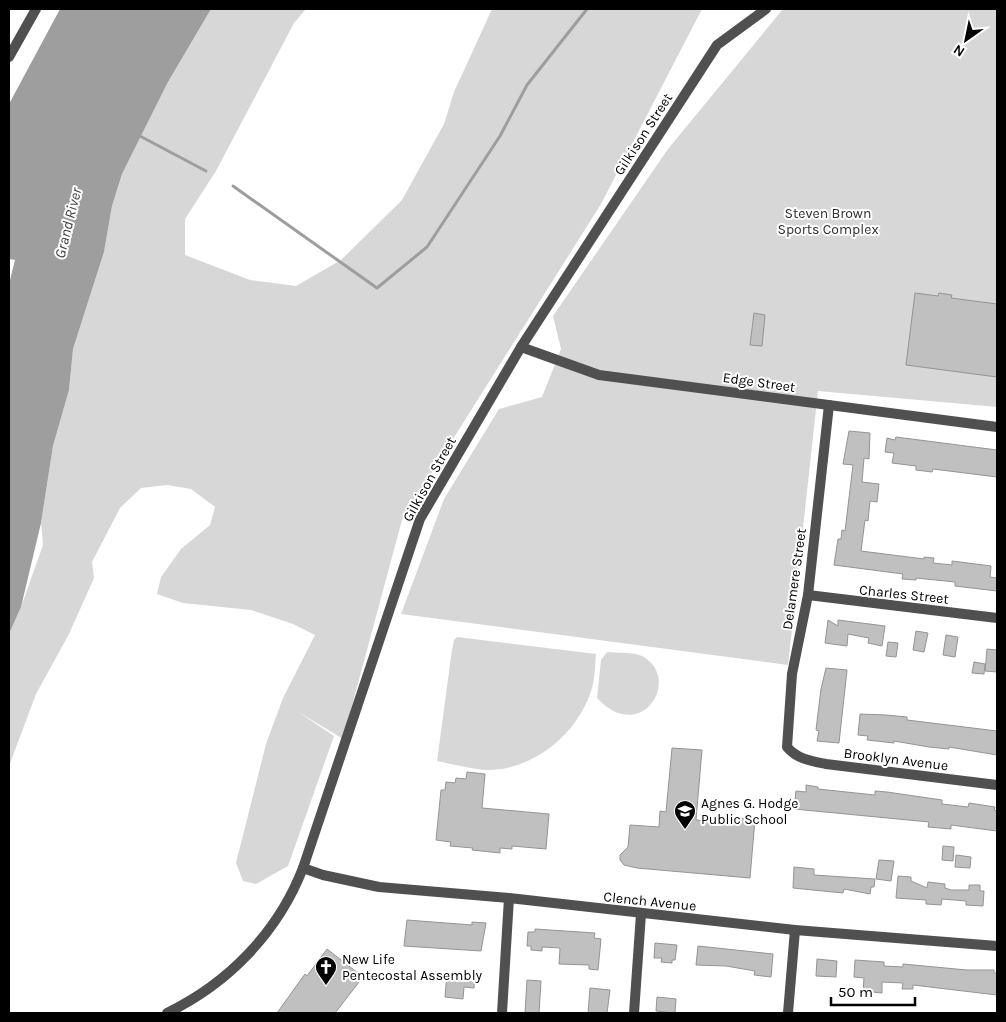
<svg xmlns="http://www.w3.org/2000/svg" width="1006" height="1022" viewBox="0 0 1006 1022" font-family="Karla,sans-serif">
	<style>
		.green { fill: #d7d7d7 }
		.water { fill: #9e9e9e }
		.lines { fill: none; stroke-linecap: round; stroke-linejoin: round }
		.stream { stroke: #9e9e9e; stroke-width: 3 }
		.building { fill: #c0c0c0; stroke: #949494 }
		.minor { stroke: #505050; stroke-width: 10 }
		.tertiary { stroke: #505050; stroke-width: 10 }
		.labels { text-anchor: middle; stroke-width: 4; stroke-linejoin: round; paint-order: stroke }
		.street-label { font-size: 14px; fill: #000; stroke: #fff }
		.park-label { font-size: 14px; fill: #2e2e2e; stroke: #fff }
		.poi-label { font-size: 14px; fill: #000; stroke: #fff; text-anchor: start }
		.water-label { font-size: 15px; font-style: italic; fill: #3f3f3f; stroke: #fff }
	</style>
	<rect width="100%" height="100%" fill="#fff"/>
	<g class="green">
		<path d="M211 9H306L294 23 216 171 185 219V255L250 280 296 286 341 260 402 200 444 124 454 92 492 9H702L601 204 402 520 343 739 297 711 334 736 288 866 256 884 243 881 236 863 266 744 283 698 315 635 293 624 251 610 183 603 157 594 161 577 181 549 210 525 215 507 191 489 167 485 141 488 120 508 92 562 94 578 69 634 36 694 9 766V634L21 607 43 545 41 523 53 446 69 390 73 349 104 252 112 206 122 174 168 82Z"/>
		<path d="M783 9H997V407L818 391 788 665 401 614 444 499 499 409 542 397 561 349 553 316 668 149Z"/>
		<path d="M457 637 596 654C595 665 595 678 592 688 579 733 533 771 486 770 470 769 453 764 437 761L452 650 454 640Z"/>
		<path d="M607 652C617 653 633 652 642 656 683 678 642 746 597 698L601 660Z"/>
	</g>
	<path class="water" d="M60 9H211L168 82 122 174 112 206 104 252 73 349 69 390 53 446 41 523 21 607 9 634V284L15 260 9 259V104Z"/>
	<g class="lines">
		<g class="stream">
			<path d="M138 135 206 171"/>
			<path d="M233 186 377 288 427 247 500 136 527 85 587 9"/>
		</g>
	</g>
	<g class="building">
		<path d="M915 293 938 296 939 293 952 295 951 298 997 304V377L906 365Z"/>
		<path d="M754 313 765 315 762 346 750 345Z"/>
		<path d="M849 431 870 433 869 459 864 458 862 482 879 484 877 502 870 501 868 521 865 520 861 551 924 559V557L934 558 933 563 952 565V561L991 566 990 577 997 578V591L955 586V582L916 578V580L902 579 903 574 834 565 838 539H841L842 530 845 531 853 465 843 464Z"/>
		<path d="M896 437 997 450V477L933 469 932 472 916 470V466L892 463 894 453 885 452 887 438 895 440Z"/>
		<path d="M828 620 838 626V620L885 626 882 646 868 643 869 638 848 634 847 646 825 643Z"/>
		<path d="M916 631 928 633 924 652 913 650Z"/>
		<path d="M946 635 958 637 955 657 943 655Z"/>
		<path d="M888 642 898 643 896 657 886 656Z"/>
		<path d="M987 649 997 650V672L985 671Z"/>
		<path d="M974 662 985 664 984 674 972 673Z"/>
		<path d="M826 668 847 670 839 743 817 741 819 731 816 730 821 689Z"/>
		<path d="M860 714 886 715 907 717V720L997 731V755L949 747V749L929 747 894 741V743L867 740 868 736 858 735Z"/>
		<path d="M672 748 702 750 696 820 738 824 739 818 755 819 750 878 637 868 624 865 620 860V855L628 847 630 825 659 827 660 811 666 812Z"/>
		<path d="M467 772 485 774 482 808 549 814 546 849 512 846V849L500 848V853L472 850 473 848 450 846 451 842 436 840 441 790H445L446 782 455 783 456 778 466 779Z"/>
		<path d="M806 785 818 787V789L875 795V791L887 792 942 800V804L968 807 969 803 995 807 994 810 997 811V831L951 825V829L928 827 929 822 794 809 796 791 806 792Z"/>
		<path d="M943 846 954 847 953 861 942 860Z"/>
		<path d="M956 855 971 857 970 868 955 867Z"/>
		<path d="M879 860 894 861 891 881 876 879Z"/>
		<path d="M794 867 814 869V875L875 879 874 887H871L870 894 844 889 843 893 793 888Z"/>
		<path d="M898 876 911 877V881L927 888 928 882 945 884V888L951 890H969V885H980V891H984L983 906 966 905V901L942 899 941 905 926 904V900L896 898Z"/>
		<path d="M407 920 472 925V922L486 923 481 951 404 946Z"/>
		<path d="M535 929 595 933 594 938 601 939 598 970 589 969V965L559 964 560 948 542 947V951L531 950V946H527L528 932H535Z"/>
		<path d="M655 943 677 945 675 960H672V963L661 962 662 958H654Z"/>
		<path d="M698 946 773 954 771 977 754 975 755 971 726 966 696 965Z"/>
		<path d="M327 949 363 977 335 1013H277L305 974 307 976Z"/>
		<path d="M817 959 837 961 836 977 816 976Z"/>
		<path d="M855 960 884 962V966L903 967V964L967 970H994V973H997V995L913 985V989H902L903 983 882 982V993L863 991 864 978 854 977Z"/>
		<path d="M447 973 475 975 474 988 464 987 463 999 445 997Z"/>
		<path d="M527 980 541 981 539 1013H525Z"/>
		<path d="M590 988 610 990 607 1013H588Z"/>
		<path d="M657 997 676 999 675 1013 656 1011Z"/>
	</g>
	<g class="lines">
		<g class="minor">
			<path d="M521 347 599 375 997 427"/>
			<path d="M829 405 808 595 792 674 787 747C797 759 811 761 826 764L997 785"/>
			<path d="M808 595 997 618"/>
			<path d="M303 868 323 875 379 887 509 898 795 930 997 946"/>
			<path d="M167 1013C229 983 278 932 303 868L420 519 521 347 717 45 766 9"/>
			<path d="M502 1013 509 898"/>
			<path d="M634 1013 641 914"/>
			<path d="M788 1013 795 930"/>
		</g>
		<path class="tertiary" d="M9 57 36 9"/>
	</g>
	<defs>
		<g id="school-pin" transform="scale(1.125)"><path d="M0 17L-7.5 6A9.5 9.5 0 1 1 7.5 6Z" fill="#000" stroke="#fff"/><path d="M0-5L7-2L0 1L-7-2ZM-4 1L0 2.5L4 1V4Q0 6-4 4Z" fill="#fff"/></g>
		<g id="church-pin" transform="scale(1.125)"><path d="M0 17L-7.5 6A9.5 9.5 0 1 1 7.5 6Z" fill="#000" stroke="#fff"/><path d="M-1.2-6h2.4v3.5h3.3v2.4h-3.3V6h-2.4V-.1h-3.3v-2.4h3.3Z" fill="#fff"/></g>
	</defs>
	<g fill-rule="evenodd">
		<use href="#school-pin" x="685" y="811"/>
		<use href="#church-pin" x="326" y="967"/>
	</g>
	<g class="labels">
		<g class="street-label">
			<text transform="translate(643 134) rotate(-57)" y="5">Gilkison Street</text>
			<text transform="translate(759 382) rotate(8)" y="5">Edge Street</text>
			<text transform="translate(429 479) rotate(-61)" y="5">Gilkison Street</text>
			<text transform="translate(794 579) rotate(-82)" y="5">Delamere Street</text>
			<text transform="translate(904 594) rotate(6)" y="5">Charles Street</text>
			<text transform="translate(896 759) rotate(7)" y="5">Brooklyn Avenue</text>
			<text transform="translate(650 901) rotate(6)" y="5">Clench Avenue</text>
		</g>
		<g class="park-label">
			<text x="828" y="218">Steven Brown<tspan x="828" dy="16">Sports Complex</tspan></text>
		</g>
		<g class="poi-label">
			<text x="701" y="808">Agnes G. Hodge<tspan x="701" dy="16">Public School</tspan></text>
			<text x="342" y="964">New Life<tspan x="342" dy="16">Pentecostal Assembly</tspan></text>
		</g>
		<g class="water-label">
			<text transform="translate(68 223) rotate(-76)" y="5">Grand River</text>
		</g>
	</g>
	<rect width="1006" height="1022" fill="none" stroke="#000000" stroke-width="20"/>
	<g transform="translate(966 40) rotate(213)" stroke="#ffffff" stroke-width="4" paint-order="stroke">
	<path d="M0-4L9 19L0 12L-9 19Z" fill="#000000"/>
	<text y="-8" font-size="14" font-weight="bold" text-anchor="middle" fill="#000000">N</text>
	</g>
	<path d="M831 997v8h84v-8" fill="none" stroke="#000000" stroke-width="2.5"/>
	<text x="838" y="997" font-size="15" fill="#000000" stroke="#ffffff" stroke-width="4" paint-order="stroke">50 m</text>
</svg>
